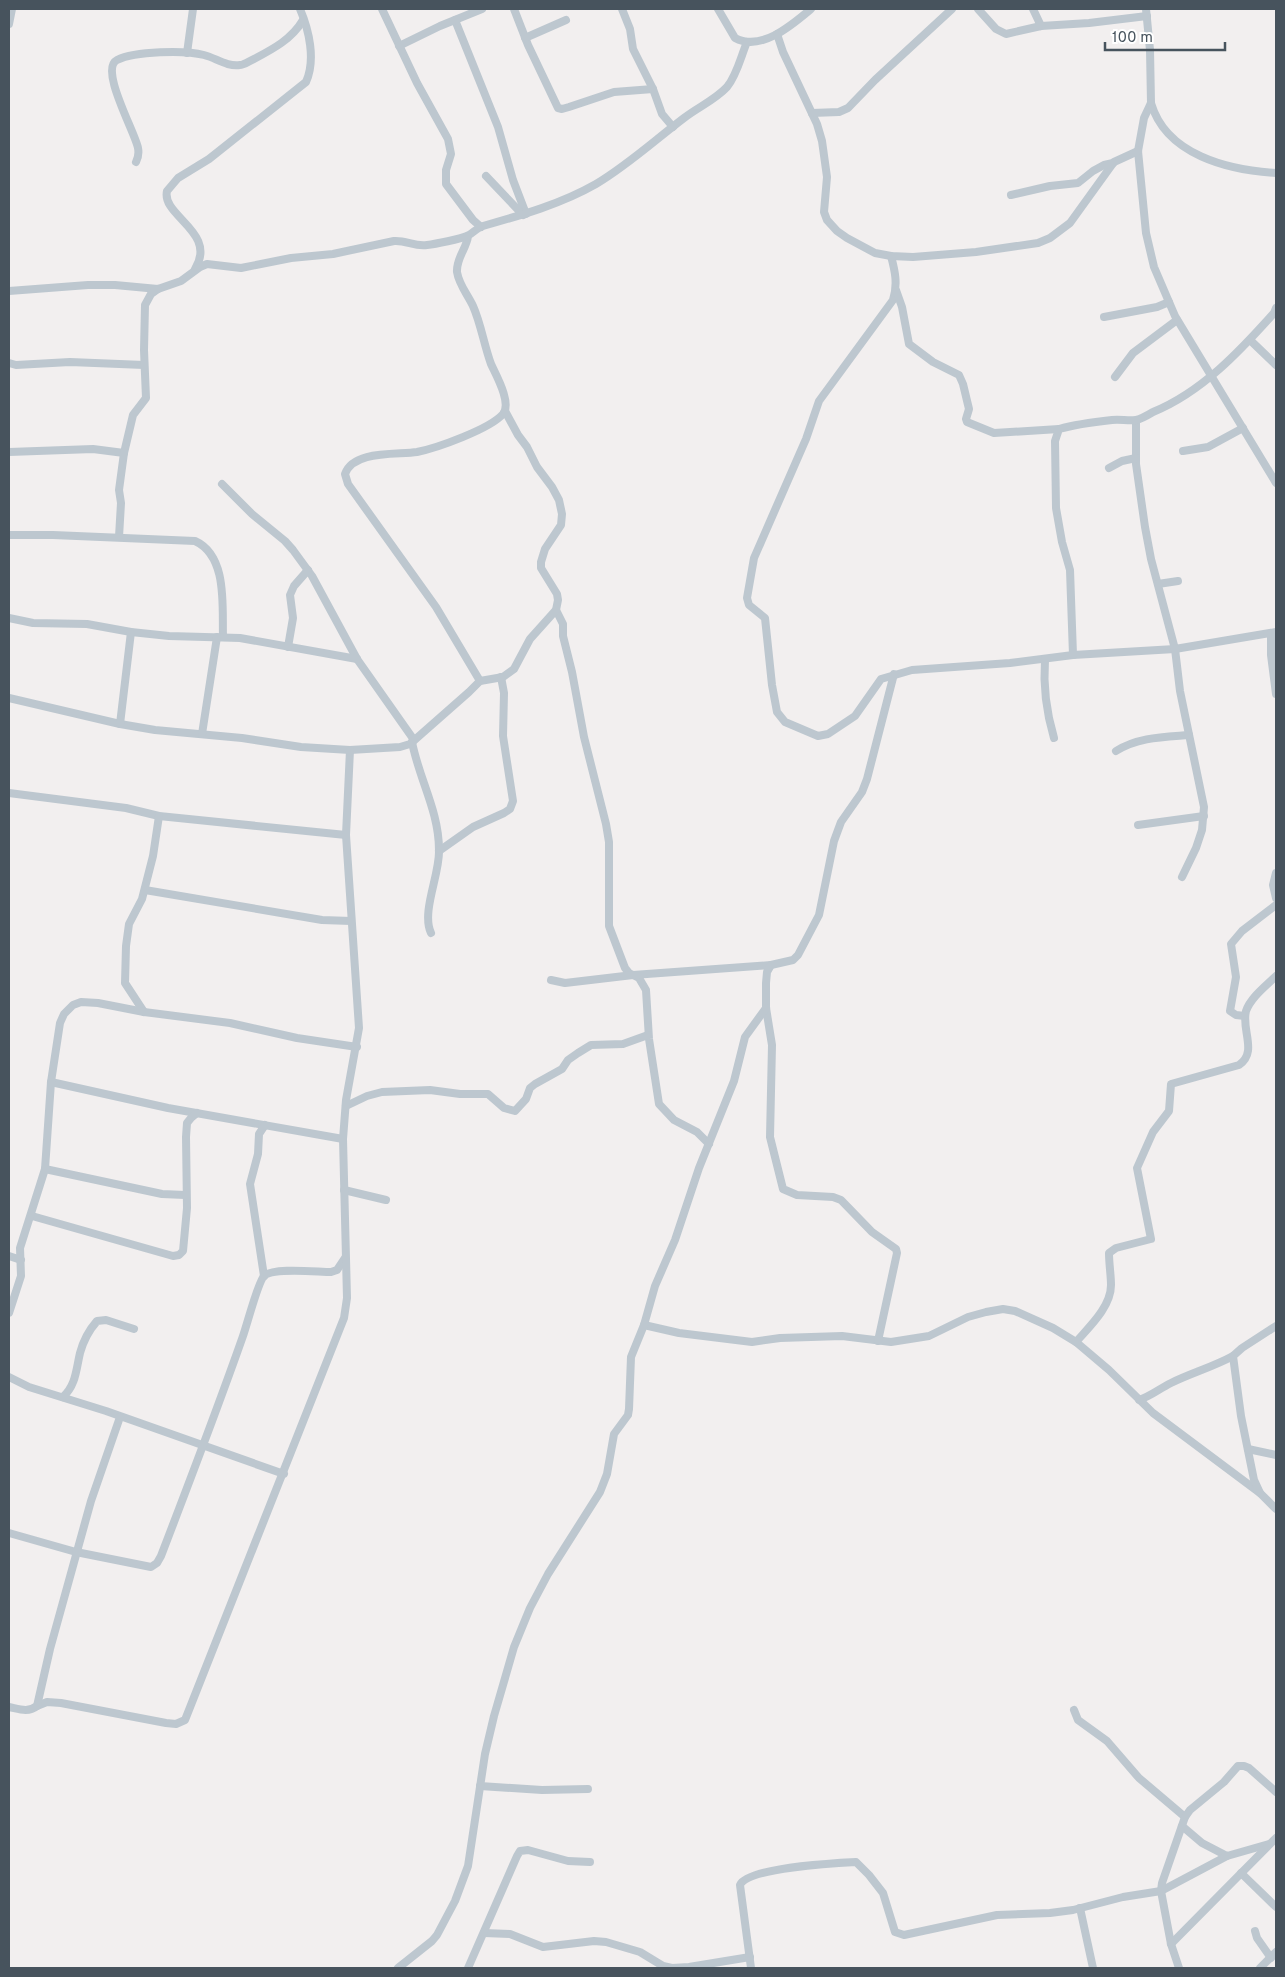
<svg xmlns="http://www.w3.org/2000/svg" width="1285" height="1977" viewBox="0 0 1285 1977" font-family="Overpass,sans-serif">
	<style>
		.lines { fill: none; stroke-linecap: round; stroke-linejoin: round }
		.minor { stroke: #bdc7cf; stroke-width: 8 }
	</style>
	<rect width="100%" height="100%" fill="#f2efef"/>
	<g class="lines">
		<g class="minor">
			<path d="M382 9 417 83 448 139 451 154 446 170V184L473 220 481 227"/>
			<path d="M514 9 528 45 558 108 562 109 569 107 614 92 653 89"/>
			<path d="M622 9 630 29 633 49 653 89 662 114 673 127"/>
			<path d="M718 9 735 38C761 52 792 25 811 9"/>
			<path d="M978 9 996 29 1006 34 1041 26 1089 23 1147 16"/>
			<path d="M1033 9 1041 26"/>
			<path d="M1146 9 1150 50 1151 103 1144 118 1138 151 1146 233 1154 267 1175 316 1276 483"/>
			<path d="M455 20 498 127 513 180 526 214"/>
			<path d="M9 24 12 9"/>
			<path d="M777 34 783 52 817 124 822 141 827 177 824 212 827 220 837 231 847 238 875 253 891 256 913 257 976 252 1038 243 1050 238 1070 223 1114 162 1138 151"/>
			<path d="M525 38 566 20"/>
			<path d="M399 46 440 26 482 9"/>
			<path d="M187 53 193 9"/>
			<path d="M1151 103C1166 155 1228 170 1276 173"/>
			<path d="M812 113 839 112 848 108 875 80 952 9"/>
			<path d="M136 162C138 158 139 153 138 148 135 132 99 69 117 60 135 51 185 50 204 55 216 58 227 67 240 65 244 65 249 61 254 59 273 49 292 39 303 20"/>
			<path d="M486 176 523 215"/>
			<path d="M1011 195 1050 186 1078 183 1093 171 1104 165 1113 163"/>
			<path d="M468 236C467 248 456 258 457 272 459 285 468 295 473 306 481 324 484 345 491 364 496 375 512 403 503 414 490 429 437 448 417 452 397 455 353 450 345 474L348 484 436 607 480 681"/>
			<path d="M891 256C895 271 898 284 893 300L819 401 806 439 754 558 747 598 749 605 765 618 772 685 777 712 785 722 818 736 828 734 855 716 881 679 912 670 1010 663 1073 655 1175 649 1276 632"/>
			<path d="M195 269C218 232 161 216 167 191L178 178 209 159 306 82C316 60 309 30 300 9"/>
			<path d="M896 290 902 307 909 344 933 362 959 375 963 384 969 409 966 419 967 422 994 433 1059 429"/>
			<path d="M9 291 88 285H115L158 289 181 281 200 267 207 264 241 268 291 258 333 254 394 241C406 240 415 247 427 245 436 244 460 239 467 236 474 233 476 228 483 226 522 215 561 204 596 184 628 165 655 140 684 118 698 107 715 100 727 87 737 75 741 56 747 42"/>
			<path d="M1104 317 1157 307 1169 302"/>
			<path d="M1250 340 1276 365"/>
			<path d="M9 363 16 365 70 362 144 365"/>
			<path d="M1115 377 1133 353 1177 320"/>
			<path d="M1136 420V464L1145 527 1151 559 1175 649 1180 691 1204 807 1202 830 1196 848 1182 877"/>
			<path d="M1183 451 1208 447 1243 428"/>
			<path d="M9 452 93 449 124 453"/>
			<path d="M1109 468 1122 461 1136 458"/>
			<path d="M222 484 252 514 285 541 293 550 312 576 357 659 414 740"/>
			<path d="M9 535H53L195 541C228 556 222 607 223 637"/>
			<path d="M119 537 121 503 119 490 124 453 133 415 146 398 144 350 145 305 151 294 158 289"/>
			<path d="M1158 584 1178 581"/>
			<path d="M556 610 563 624V636L572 672 584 737 606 824 609 842V926L625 968 629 973 639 978 646 990 649 1039 659 1104 674 1120 697 1132 709 1144"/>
			<path d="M9 618 33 623 87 624 131 632 169 636 240 638 357 659"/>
			<path d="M1271 633V655L1276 694"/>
			<path d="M288 647 293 618 290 595 294 586 308 570"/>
			<path d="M1073 655 1070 570 1062 542 1056 508 1055 441 1059 429C1077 424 1094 422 1112 420 1120 419 1128 421 1136 420 1141 419 1148 415 1153 412 1202 392 1240 351 1274 313L1276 308"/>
			<path d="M1045 659C1043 687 1046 711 1054 738"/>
			<path d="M9 698 120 724 155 730 242 738 301 747 350 750 400 747 410 744 469 692 480 681 503 677 514 669 530 639 556 610 558 600 557 594 541 568V562L545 549 561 525 562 514 559 500 552 487 537 467 527 447 518 435 505 411"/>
			<path d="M120 724 131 632"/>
			<path d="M202 734 217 637"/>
			<path d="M412 742C419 779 439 811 439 850 440 874 421 912 431 933"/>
			<path d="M1116 751C1138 737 1164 737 1189 735"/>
			<path d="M9 793 126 808 159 816 346 835"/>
			<path d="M1138 825 1204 816"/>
			<path d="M439 851 473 827 504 813 510 809 513 801 503 736 504 693 501 677"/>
			<path d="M1276 873 1273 885 1276 898"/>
			<path d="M145 890 322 920 351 921"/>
			<path d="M551 980 565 983 633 975 771 965"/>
			<path d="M144 1012 125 983 126 946 129 924 142 899 153 856 159 816"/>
			<path d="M1245 1016 1236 1015 1230 1011 1236 977 1231 944 1242 931 1276 905"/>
			<path d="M51 1082 168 1108 343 1139"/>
			<path d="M346 1106 367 1096 382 1092 430 1090 460 1094H488L504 1108 515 1111 526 1099 530 1088 535 1084 562 1069 568 1060 578 1053 591 1045 623 1044 648 1035"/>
			<path d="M45 1169 162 1194 185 1195"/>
			<path d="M344 1190 386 1200"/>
			<path d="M32 1216 173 1256 179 1255 183 1251 187 1208 186 1137 187 1123 191 1118 197 1113"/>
			<path d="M9 1256 21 1260"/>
			<path d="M264 1276 250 1184 258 1154 259 1134 265 1125"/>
			<path d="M9 1313 21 1276 20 1248 45 1169 51 1082 60 1023 64 1014 73 1005 81 1002 98 1003 144 1012 230 1023 297 1038 357 1047"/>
			<path d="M644 1325 679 1333 752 1342 780 1338 842 1336 891 1342 929 1336 968 1317 986 1312 1003 1309 1015 1311 1053 1328 1076 1342 1109 1370 1153 1413 1260 1493"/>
			<path d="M1276 1326 1242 1348 1233 1356 1241 1416 1254 1480 1260 1493 1276 1509"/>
			<path d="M878 1341 897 1253 896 1249 872 1232 841 1200 833 1197 797 1195 783 1189 770 1137 772 1045 766 1008V983L767 972 771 965 793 960 798 955 819 915 834 841 841 822 862 792 867 779 894 674"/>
			<path d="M1076 1342C1089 1327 1111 1307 1111 1285 1111 1275 1109 1264 1109 1253L1116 1248 1151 1239 1137 1168 1153 1132 1169 1111 1171 1084 1239 1065C1258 1052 1241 1030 1246 1011 1251 997 1266 986 1276 976"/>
			<path d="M9 1377 29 1387 106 1411 284 1474"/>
			<path d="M63 1397C76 1385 76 1370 80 1353 83 1342 90 1329 97 1321L106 1320 134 1329"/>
			<path d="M1139 1400C1151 1396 1159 1389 1171 1383 1191 1373 1213 1367 1233 1356"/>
			<path d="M1248 1449 1276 1455"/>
			<path d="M9 1533 76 1552 151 1567 157 1563 161 1556C189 1483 217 1410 243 1336 247 1325 258 1282 264 1276 273 1267 317 1272 331 1272L337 1270 345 1258"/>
			<path d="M37 1706 47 1702 61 1703 166 1723 176 1724 185 1720 344 1318 347 1298 343 1139 346 1100 359 1028 346 835 350 750"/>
			<path d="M9 1707C19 1709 28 1713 37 1706L50 1649 91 1501 120 1417"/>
			<path d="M1074 1710 1078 1720 1107 1741 1139 1778 1185 1817"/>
			<path d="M480 1786 542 1790 588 1789"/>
			<path d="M1182 1826 1202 1843 1227 1856 1269 1844"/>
			<path d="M1241 1873 1276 1907"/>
			<path d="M1080 1908 1093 1968"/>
			<path d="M1255 1931 1257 1938 1271 1958"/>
			<path d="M484 1933 510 1934 543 1947 594 1941 606 1942 640 1952 663 1966 672 1968 689 1967 750 1957"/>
			<path d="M1171 1944 1276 1838"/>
			<path d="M398 1968 432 1941 437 1935 455 1901 468 1866 485 1754 494 1716 514 1647 530 1608 548 1574 600 1492 607 1474 614 1434 628 1415 629 1409 631 1357 644 1325 655 1286 675 1240 699 1168 734 1081 745 1037 766 1008"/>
			<path d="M468 1968 517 1856 520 1851 528 1850 568 1861 590 1862"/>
			<path d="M751 1968 740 1885C747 1868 836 1863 856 1862L869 1875 883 1893 895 1932 904 1935 997 1915 1050 1913 1073 1910 1123 1897 1161 1891 1227 1856"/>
			<path d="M1179 1968 1171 1944 1161 1891 1162 1883 1185 1817 1190 1810 1224 1782 1238 1766H1244L1249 1768 1276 1792"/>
			<path d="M1260 1968 1276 1952"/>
		</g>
	</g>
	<rect width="1285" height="1977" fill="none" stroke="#47535d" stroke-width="20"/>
	<path d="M1105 42v8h120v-8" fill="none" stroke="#47535d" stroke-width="2.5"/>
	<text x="1112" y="42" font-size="15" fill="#47535d" stroke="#ffffff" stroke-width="4" paint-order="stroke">100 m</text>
</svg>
